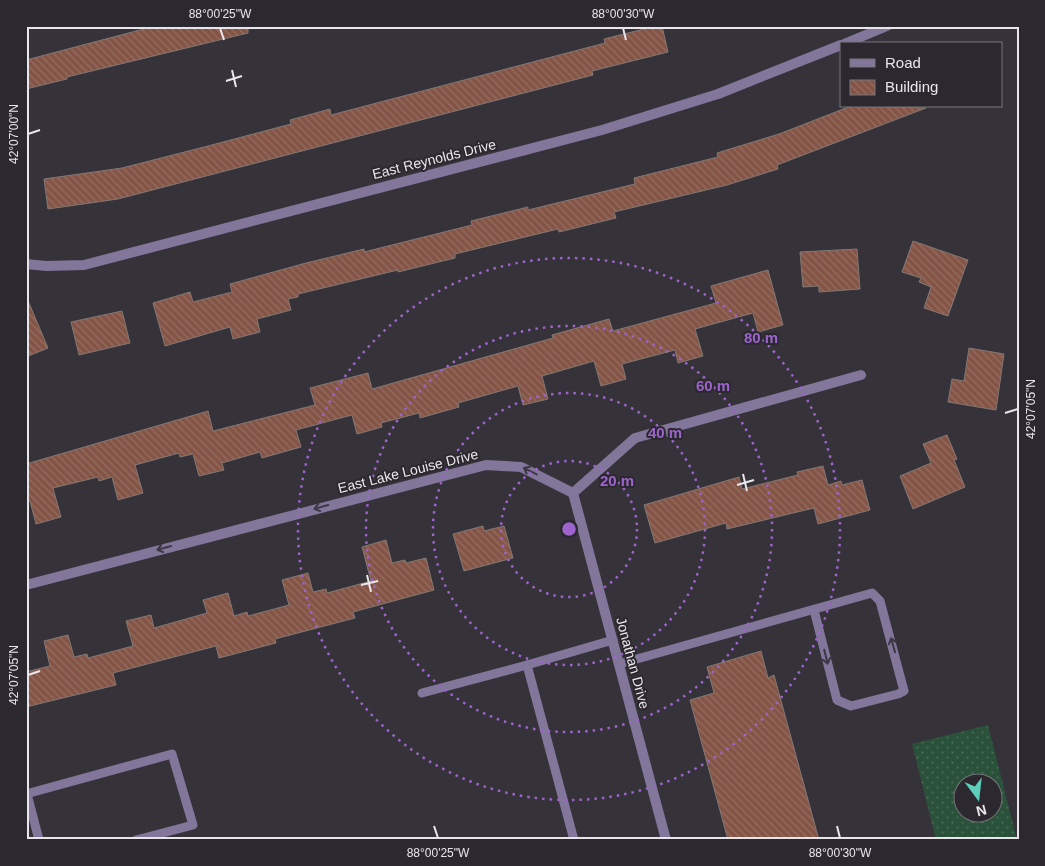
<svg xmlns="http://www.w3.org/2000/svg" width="1045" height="866" viewBox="0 0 1045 866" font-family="Arial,sans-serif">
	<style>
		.grass { fill: url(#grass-dots); fill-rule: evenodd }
		.building { fill: url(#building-back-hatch); stroke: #837875 }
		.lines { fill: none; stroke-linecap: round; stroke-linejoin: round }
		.lane { stroke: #82769b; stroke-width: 9 }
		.street { stroke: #82769b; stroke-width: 10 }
		.oneway { stroke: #3d3845 }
		.ticks { fill: none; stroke: #e8e6ea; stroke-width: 2 }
		.ring { fill: none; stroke: #9c64cc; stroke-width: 2.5; stroke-dasharray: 2.5 5 }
		.labels { text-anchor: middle; stroke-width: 4; stroke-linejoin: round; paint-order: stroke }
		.street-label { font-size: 14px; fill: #e8e6ea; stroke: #2c282f }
		.centre { fill: #9c64cc; stroke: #2c282f; stroke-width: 2.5 }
		.ring-label { font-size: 15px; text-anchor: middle; font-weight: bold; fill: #9c64cc; stroke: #2c282f; stroke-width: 4; stroke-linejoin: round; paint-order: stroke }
		.neatline { fill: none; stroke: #e8e6ea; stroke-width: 2 }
		.ticks-label { font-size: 12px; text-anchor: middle; fill: #e8e6ea }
	</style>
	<defs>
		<pattern id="grass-dots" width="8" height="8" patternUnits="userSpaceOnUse" patternTransform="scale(1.25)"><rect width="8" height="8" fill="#2a5139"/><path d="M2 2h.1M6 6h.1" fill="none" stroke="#496a56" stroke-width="1.8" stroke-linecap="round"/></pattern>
		<pattern id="building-back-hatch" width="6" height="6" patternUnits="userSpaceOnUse" patternTransform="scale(1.25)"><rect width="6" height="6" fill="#845546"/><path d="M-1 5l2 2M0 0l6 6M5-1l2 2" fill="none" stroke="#956d61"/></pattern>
	</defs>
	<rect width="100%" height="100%" fill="#363239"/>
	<path class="grass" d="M988 725 1017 840H936L912 744ZM962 784H992V814H962Z"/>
	<g class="building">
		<path d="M155 26H248V33L67 77V79L26 89V60Z"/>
		<path d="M656 26H662L668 52 592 71 593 75 118 199 48 209 44 179 122 168 208 146 291 124 290 120 330 109 331 115 605 43 604 39Z"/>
		<path d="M851 106 926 108 777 165 778 169 727 185 614 212 616 218 559 232 558 229 455 254V258L398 272V270L298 294V297L288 299 291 310 257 319 260 332 233 339 230 327 165 346 153 303 190 292 193 302 232 292 230 284 306 263 364 249V252L472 225 471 221 528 207V210L635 184 634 178 718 157 717 153 779 134Z"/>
		<path d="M913 241 968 260 948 316 924 308 931 287 919 282 921 278 902 272Z"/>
		<path d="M857 249 860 289 819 292V286L803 287 800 252Z"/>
		<path d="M768 270 783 325 758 332 753 313 695 329 703 356 678 363 675 350 622 364 626 379 601 386 594 361 542 376 548 399 523 405 518 386 458 403 459 407 420 418 419 413 381 423 382 427 357 434 352 415 296 430 301 447 262 458 260 452 222 463 224 470 199 476 193 454 180 457 179 453 135 465 143 493 118 500 112 477 99 481 98 477 53 488 61 517 36 524 30 501 26 502V464L208 411 213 431 315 405 310 388 368 373 372 389 553 338 552 335 609 319 613 331 716 303 711 286Z"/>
		<path d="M26 296 48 348 26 357Z"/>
		<path d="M122 311 130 343 79 355 71 322Z"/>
		<path d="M969 348 1004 354 996 410 948 402 952 379 964 381Z"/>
		<path d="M947 435 957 459 954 460 965 487 913 509 900 476 931 463 923 444Z"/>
		<path d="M823 466 828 485 841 481 842 485 862 480 870 510 818 524 814 508 727 529 726 523 655 543 644 505 739 477 742 489 798 475 797 472Z"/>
		<path d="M483 526 484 531 504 526 513 558 464 571 453 534Z"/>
		<path d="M386 540 392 563 405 560 406 563 426 558 434 590 353 612 355 618 275 639 276 643 219 658 216 646 113 673 116 685 26 707V672L50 666 44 641 68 635 74 657 87 654 88 658 133 646 126 621 151 615 154 628 207 613 203 600 228 593 234 616 247 612 248 616 289 605 282 580 308 573 313 592 326 589 327 593 371 581 362 547Z"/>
		<path d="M761 651 768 678 774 675 819 840H728L690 700 714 693 707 667Z"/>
	</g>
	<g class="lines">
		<g class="lane">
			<path d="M619 664 872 593 880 601 904 691 898 694 851 706 837 700 814 610"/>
			<path d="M422 693 527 665"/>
			<path d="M26 794 172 754 193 825 136 840"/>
			<path d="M27 794 39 840"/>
			<path d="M574 840 527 665 613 640"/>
		</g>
		<g class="street">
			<path d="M844 44 887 26"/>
			<path d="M26 264 46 266 84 265 602 130 718 94 841 45"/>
			<path d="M573 493 666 840"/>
			<path d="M573 493 635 438 861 375"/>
			<path d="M26 585 486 465 521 467 573 493"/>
		</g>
	</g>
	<defs><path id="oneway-shaft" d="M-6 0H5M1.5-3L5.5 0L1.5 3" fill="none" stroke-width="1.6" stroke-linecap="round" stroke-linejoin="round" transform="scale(1.25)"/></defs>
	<g class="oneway">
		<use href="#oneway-shaft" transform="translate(530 471) rotate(-153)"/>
		<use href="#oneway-shaft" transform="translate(321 507) rotate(165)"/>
		<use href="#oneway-shaft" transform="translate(164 548) rotate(165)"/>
		<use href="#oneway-shaft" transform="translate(893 645) rotate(-106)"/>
		<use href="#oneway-shaft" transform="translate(826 657) rotate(76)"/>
	</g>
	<path class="ticks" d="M220 28 224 40M623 28 626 40M232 70 236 87M226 81 242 76M28 134 40 130M1005 413 1018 409M743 474 747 491M737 485 754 480M367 575 371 592M361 585 378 581M28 675 40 671M434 826 438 838M837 826 840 838"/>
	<g class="ring">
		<circle cx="569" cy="529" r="68"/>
		<circle cx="569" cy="529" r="136"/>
		<circle cx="569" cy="529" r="203"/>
		<circle cx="569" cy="529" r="271"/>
	</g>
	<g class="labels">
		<g class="street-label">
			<text transform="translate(434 159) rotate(-14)" y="5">East Reynolds Drive</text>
			<text transform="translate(408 471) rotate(-14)" y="5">East Lake Louise Drive</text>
			<text transform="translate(633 663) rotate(75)" y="5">Jonathan Drive</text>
		</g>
	</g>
	<circle cx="569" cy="529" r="8" class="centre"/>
	<g class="ring-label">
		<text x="761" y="343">80 m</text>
		<text x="713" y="391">60 m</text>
		<text x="665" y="438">40 m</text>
		<text x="617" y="486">20 m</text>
	</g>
	<rect width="1045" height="866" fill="none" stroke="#2c282f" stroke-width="55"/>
	<rect x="840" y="42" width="162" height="65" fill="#2c282f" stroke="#77747a"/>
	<rect x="850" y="59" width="25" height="8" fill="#82769b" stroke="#77747a"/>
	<text x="885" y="68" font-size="15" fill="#e8e6ea">Road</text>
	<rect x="850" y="80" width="25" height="15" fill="url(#building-back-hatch)" stroke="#77747a"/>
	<text x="885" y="92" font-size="15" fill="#e8e6ea">Building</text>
	<g transform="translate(978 798) rotate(165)"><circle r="24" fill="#2c282f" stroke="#77747a"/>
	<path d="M0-4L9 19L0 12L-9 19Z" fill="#5cceba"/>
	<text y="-8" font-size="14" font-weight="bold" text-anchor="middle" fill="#e8e6ea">N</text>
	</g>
	<rect x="28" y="28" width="990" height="810" class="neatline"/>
	<g class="ticks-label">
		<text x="220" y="18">88°00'25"W</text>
		<text x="623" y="18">88°00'30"W</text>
		<text transform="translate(14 134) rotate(-90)" y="4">42°07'00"N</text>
		<text transform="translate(1031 409) rotate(-90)" y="4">42°07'05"N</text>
		<text transform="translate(14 675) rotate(-90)" y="4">42°07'05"N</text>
		<text x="438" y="857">88°00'25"W</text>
		<text x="840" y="857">88°00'30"W</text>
	</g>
</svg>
